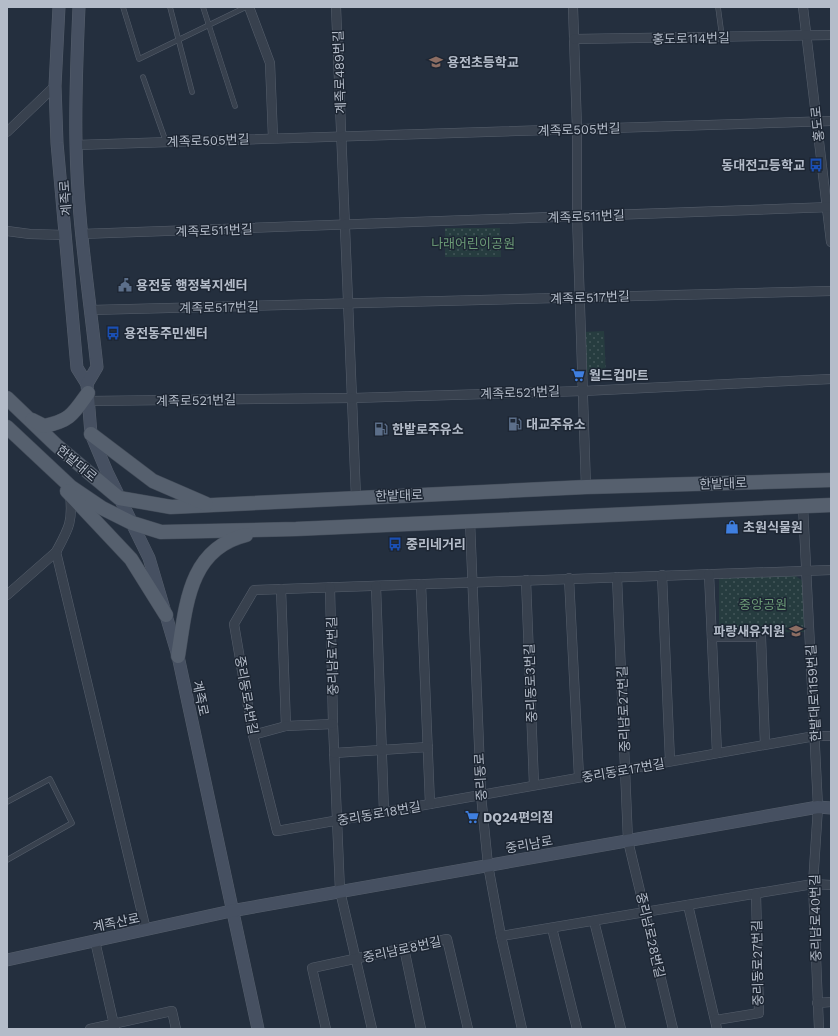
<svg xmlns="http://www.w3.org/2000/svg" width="838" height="1036" viewBox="0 0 838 1036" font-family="'Work Sans','Noto Sans KR',sans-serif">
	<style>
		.park { fill: url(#park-dots) }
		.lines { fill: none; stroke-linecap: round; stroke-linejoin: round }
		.lane-casing { stroke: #565f6c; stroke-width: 5.5 }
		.street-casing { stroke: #565f6c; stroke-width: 10 }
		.secondary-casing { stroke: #565f6c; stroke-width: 13 }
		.primary-casing { stroke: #414a57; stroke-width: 15 }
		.lane { stroke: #38414e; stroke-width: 4.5 }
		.street { stroke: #38414e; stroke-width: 9 }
		.secondary { stroke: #465061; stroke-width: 12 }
		.primary { stroke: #56606e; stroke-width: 14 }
		.labels { text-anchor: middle; stroke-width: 3; stroke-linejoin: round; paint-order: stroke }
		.street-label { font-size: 13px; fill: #b4bcc9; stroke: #1d2633 }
		.poi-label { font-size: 13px; font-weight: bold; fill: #b4bcc9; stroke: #1d2633; text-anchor: start }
		.park-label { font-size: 13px; fill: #6b9a76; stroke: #1d2633 }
	</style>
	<defs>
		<pattern id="park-dots" width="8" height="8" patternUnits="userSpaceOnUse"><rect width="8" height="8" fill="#263c3f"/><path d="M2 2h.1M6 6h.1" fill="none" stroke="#435659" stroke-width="1.8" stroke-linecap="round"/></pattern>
	</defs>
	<rect width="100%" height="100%" fill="#242f3e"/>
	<g class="park">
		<path d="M445 228H500L501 257H445Z"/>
		<path d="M604 331 606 376H586L584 332Z"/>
		<path d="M794 575 806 583V632L719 633V576Z"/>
	</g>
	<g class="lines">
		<g class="lane-casing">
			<g id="lane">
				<path d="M123 7 139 59 246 7"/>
				<path d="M170 7 192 92"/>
				<path d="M203 7 235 106"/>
				<path d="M718 7 722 37"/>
				<path d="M143 77 166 142"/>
				<path d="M7 802 50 779 72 823 7 860"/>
			</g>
		</g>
		<g class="street-casing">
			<g id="street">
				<path d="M249 7 270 63 273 138"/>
				<path d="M336 7 356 497"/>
				<path d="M573 7 577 129V216L586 487"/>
				<path d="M803 7 831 242"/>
				<path d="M574 39 831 35"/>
				<path d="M7 132 55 86"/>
				<path d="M76 145 831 121"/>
				<path d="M7 231 30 234 65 235"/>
				<path d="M81 234 831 207"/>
				<path d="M91 310 831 291"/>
				<path d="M88 401 353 398 583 391 831 379"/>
				<path d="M803 506 818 807 813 884 819 1029"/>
				<path d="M470 521 481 795 488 865 501 936 522 1029"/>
				<path d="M56 552C69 528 73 522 70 494"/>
				<path d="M831 570 254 590 234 624 253 735 277 831 815 736H831"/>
				<path d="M709 574 717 753"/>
				<path d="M662 575 670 761"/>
				<path d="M617 577 628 841 673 1029"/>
				<path d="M569 578 579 777"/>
				<path d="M526 580 534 785"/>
				<path d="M421 584 430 804"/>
				<path d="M376 586 384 812"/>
				<path d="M330 587 333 724 340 891 372 1029"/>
				<path d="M281 589 286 726"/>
				<path d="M7 595 56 552 146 930"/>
				<path d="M712 637H761L765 744"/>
				<path d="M253 735 286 726 333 724"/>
				<path d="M334 753 428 747"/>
				<path d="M688 905 717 1029"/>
				<path d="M594 921 621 1029"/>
				<path d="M552 928 577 1029"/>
				<path d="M501 936 813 884 831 885"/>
				<path d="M95 941 115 1029"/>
				<path d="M404 948 421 1029"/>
				<path d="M817 1003 831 1002"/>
				<path d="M716 1020 759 1013 756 894"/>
				<path d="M90 1029 172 1011 176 1029"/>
				<path d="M326 1029 312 968 447 939 468 1029"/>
			</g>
		</g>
		<g class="secondary-casing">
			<g id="secondary">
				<path d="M59 7 55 86 57 143 77 368 87 384"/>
				<path d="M79 7C77 52 75 98 76 143 77 218 89 292 97 367L87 384 91 434 107 472 149 558 178 656 258 1029"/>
				<path d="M7 960 231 911 818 807 831 808"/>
			</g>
		</g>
		<g class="primary-casing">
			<g id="primary">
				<path d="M7 398 56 445 119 498 171 507 586 487 831 480"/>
				<path d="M32 420 44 426C70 421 73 414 88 393"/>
				<path d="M7 427 71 487 102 508 132 523 161 532 296 529 831 505"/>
				<path d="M91 434 153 481 206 504"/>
				<path d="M67 491 131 559 166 615"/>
				<path d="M178 656C186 607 188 549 246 535"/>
			</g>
		</g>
		<use href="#lane" class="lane"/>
		<use href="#street" class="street"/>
		<use href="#secondary" class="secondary"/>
		<use href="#primary" class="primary"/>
	</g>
	<defs>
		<g id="school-bare" transform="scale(1.08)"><path d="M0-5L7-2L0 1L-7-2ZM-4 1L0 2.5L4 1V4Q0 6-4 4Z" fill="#8d6e63" stroke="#1d2633" stroke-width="2.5" paint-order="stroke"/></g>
		<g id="bus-bare" transform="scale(1.08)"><path d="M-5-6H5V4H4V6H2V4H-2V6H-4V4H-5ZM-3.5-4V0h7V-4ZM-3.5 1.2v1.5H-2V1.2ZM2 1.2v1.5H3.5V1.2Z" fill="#1a4fb4" stroke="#1d2633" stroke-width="2.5" paint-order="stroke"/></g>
		<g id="civic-bare" transform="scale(1.08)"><path d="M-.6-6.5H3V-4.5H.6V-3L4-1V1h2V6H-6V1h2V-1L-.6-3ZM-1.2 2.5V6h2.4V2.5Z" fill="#5c6f8a" stroke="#1d2633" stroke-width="2.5" paint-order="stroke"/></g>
		<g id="supermarket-bare" transform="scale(1.08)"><path d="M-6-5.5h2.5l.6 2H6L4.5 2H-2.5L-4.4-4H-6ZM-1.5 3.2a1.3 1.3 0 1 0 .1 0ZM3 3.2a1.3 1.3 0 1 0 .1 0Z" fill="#3f7fe0" stroke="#1d2633" stroke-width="2.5" paint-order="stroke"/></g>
		<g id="fuel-bare" transform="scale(1.08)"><path d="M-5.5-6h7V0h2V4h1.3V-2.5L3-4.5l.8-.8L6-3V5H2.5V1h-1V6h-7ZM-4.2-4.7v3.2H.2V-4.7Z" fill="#5c6f8a" stroke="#1d2633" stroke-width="2.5" paint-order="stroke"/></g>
		<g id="shop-bare" transform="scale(1.08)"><path d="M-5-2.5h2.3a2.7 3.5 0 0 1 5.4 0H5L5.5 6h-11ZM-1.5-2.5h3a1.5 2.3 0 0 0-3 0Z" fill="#3f7fe0" stroke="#1d2633" stroke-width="2.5" paint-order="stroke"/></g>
	</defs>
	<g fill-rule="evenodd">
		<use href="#school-bare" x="436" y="62"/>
		<use href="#bus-bare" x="816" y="165"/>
		<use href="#civic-bare" x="125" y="285"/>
		<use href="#bus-bare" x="113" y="333"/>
		<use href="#supermarket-bare" x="578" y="375"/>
		<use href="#fuel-bare" x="515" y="424"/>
		<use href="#fuel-bare" x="381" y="429"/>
		<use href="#shop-bare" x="732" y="527"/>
		<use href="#bus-bare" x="395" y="544"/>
		<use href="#school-bare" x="796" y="631"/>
		<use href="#supermarket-bare" x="472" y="817"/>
	</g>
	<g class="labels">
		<g class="street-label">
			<text transform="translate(691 38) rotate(-1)" y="5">홍도로114번길</text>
			<text transform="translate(339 72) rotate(-92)" y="5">계족로489번길</text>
			<text transform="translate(817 124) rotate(-96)" y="5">홍도로</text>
			<text transform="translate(579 129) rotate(-2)" y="5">계족로505번길</text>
			<text transform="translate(208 140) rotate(-2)" y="5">계족로505번길</text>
			<text transform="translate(65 198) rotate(-94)" y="5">계족로</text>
			<text transform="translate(586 216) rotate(-2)" y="5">계족로511번길</text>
			<text transform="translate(214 230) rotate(-2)" y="5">계족로511번길</text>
			<text transform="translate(590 297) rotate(-2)" y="5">계족로517번길</text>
			<text transform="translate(219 307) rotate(-1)" y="5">계족로517번길</text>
			<text transform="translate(520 392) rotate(-2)" y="5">계족로521번길</text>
			<text transform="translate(196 400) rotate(-1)" y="5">계족로521번길</text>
			<text transform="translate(77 463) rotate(40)" y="5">한밭대로</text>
			<text transform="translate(723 483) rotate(-2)" y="5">한밭대로</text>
			<text transform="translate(399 495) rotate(-2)" y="5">한밭대로</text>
			<text transform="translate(332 656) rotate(-91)" y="5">중리남로7번길</text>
			<text transform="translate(530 683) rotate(-92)" y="5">중리동로3번길</text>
			<text transform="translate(813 693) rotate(-93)" y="5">한밭대로1159번길</text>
			<text transform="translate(247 695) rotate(80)" y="5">중리동로4번길</text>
			<text transform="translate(201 698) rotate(78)" y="5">계족로</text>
			<text transform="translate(623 709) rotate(-92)" y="5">중리남로27번길</text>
			<text transform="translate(623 770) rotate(-10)" y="5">중리동로17번길</text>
			<text transform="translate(480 777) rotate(-93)" y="5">중리동로</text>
			<text transform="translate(379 813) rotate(-10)" y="5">중리동로18번길</text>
			<text transform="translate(529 844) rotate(-10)" y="5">중리남로</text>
			<text transform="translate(815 918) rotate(-91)" y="5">중리남로40번길</text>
			<text transform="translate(116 922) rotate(-12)" y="5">계족산로</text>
			<text transform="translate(651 935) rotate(77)" y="5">중리남로28번길</text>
			<text transform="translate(402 949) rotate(-12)" y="5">중리남로8번길</text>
			<text transform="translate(757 963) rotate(-91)" y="5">중리동로27번길</text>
		</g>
		<g class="poi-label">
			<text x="447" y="67">용전초등학교</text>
			<text x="805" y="170" text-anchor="end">동대전고등학교</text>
			<text x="136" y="290">용전동 행정복지센터</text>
			<text x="124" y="338">용전동주민센터</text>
			<text x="589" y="380">월드컵마트</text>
			<text x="526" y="429">대교주유소</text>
			<text x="392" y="434">한밭로주유소</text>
			<text x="743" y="532">초원식물원</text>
			<text x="406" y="549">중리네거리</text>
			<text x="785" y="636" text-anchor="end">파랑새유치원</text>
			<text x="483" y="822">DQ24편의점</text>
		</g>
		<g class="park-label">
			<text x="473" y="248">나래어린이공원</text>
			<text x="763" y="609">중앙공원</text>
		</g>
	</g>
	<rect width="838" height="1036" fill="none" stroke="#b4bcc9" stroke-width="16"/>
</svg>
